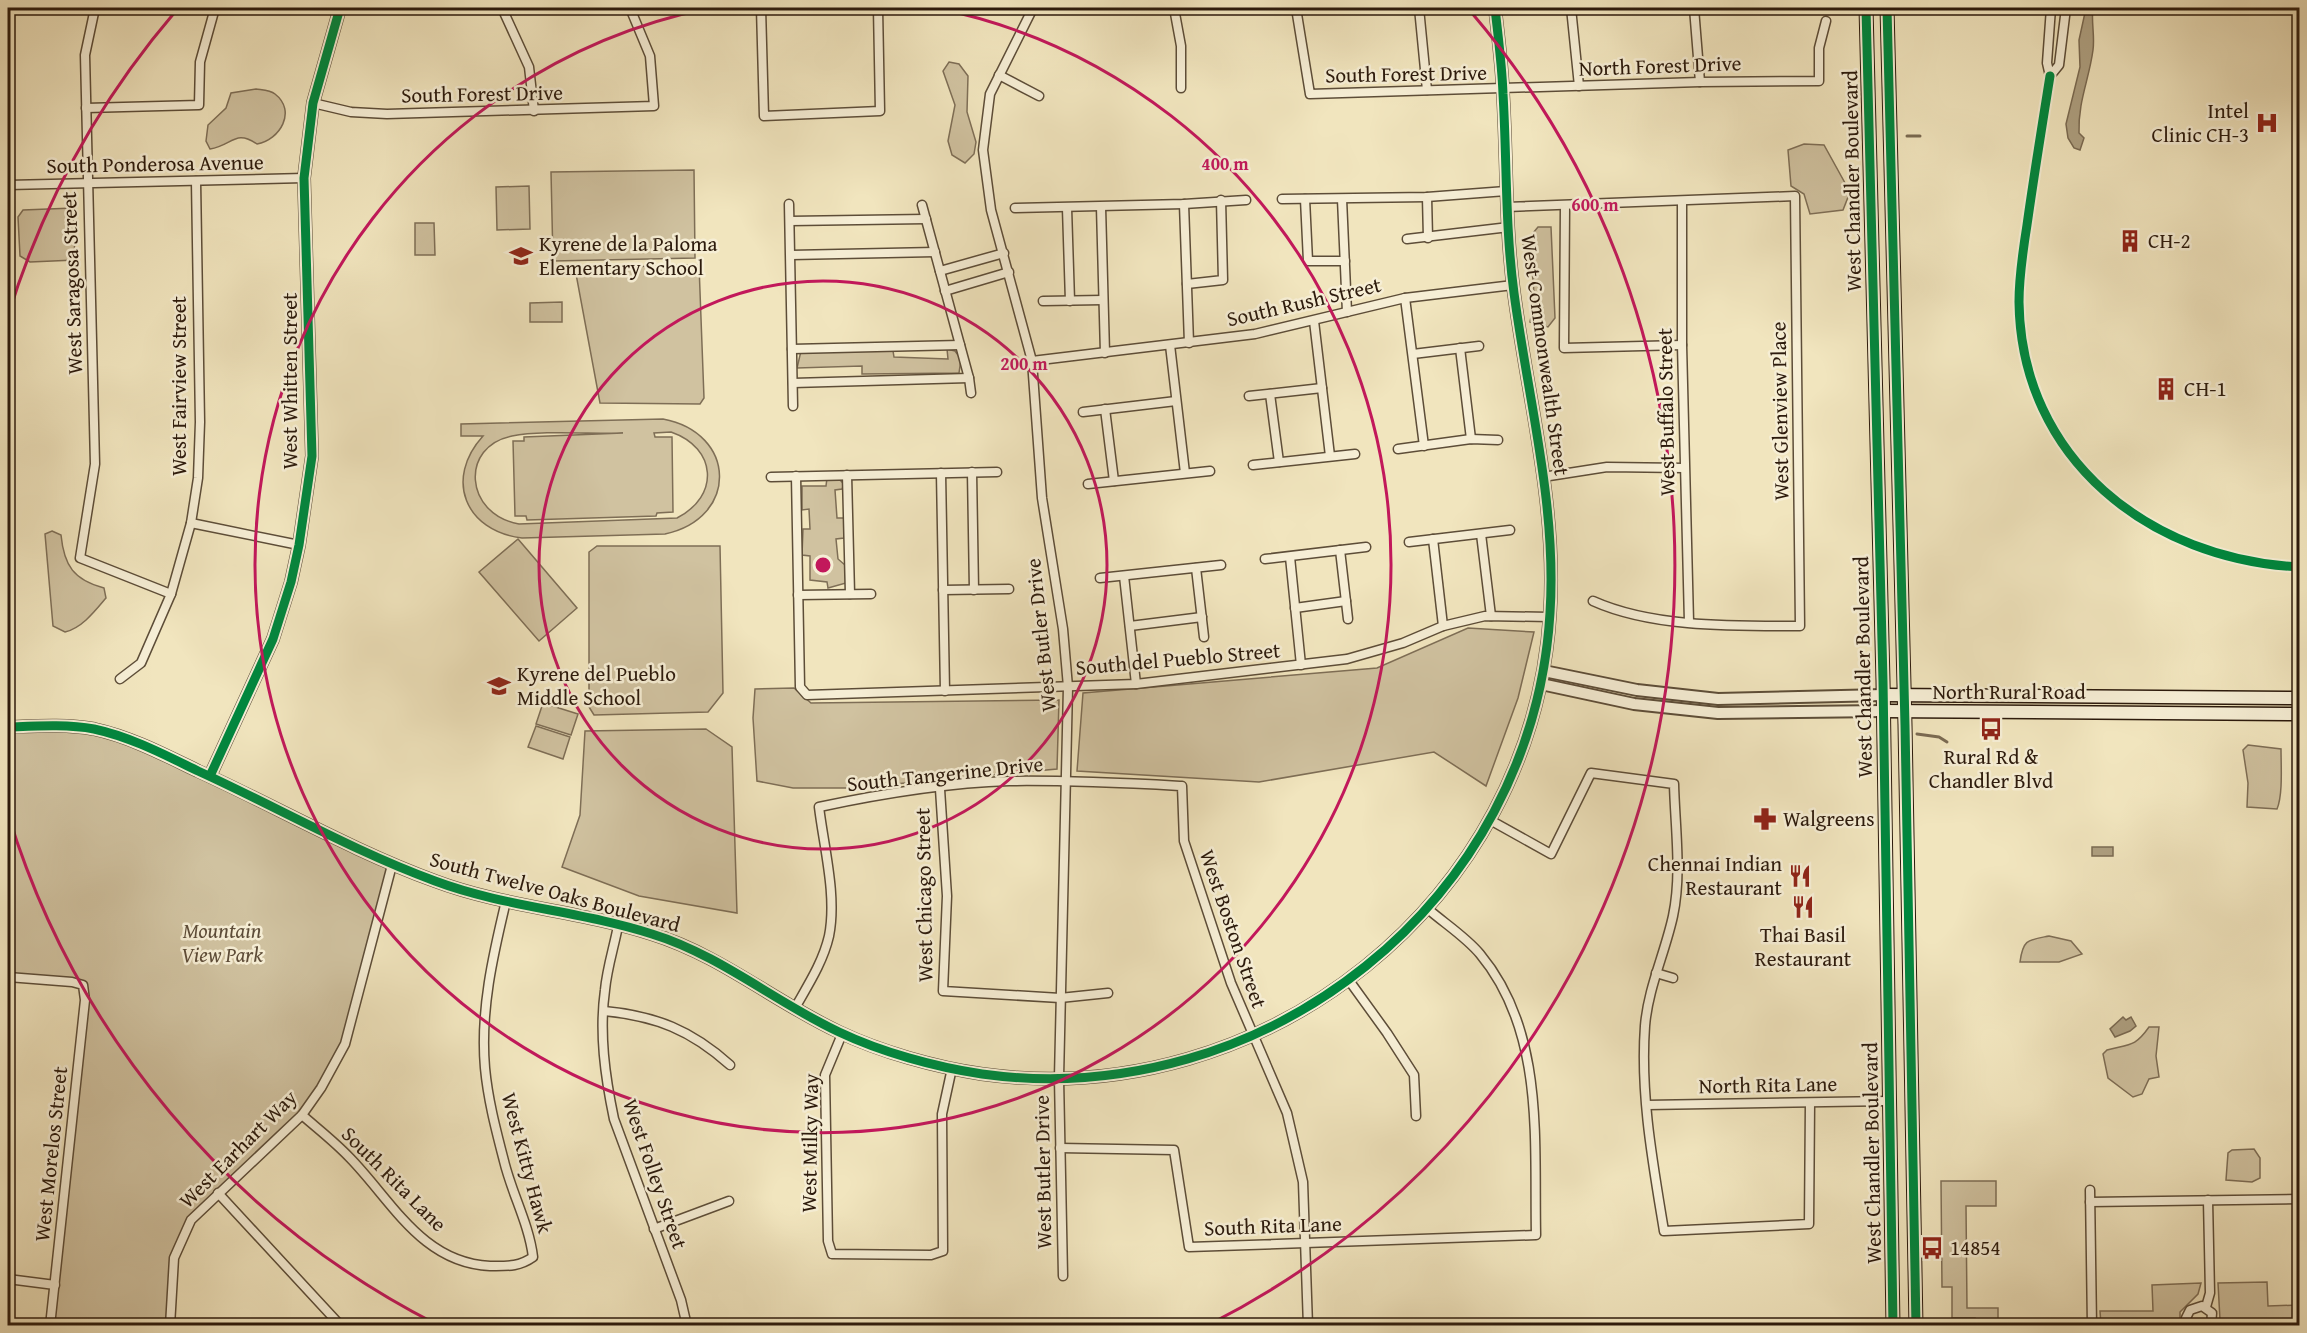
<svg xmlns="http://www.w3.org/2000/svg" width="2307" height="1333" viewBox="0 0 2307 1333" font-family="'Gentium Book Plus',serif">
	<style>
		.green { fill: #d0c2a0; stroke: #7e6e56; stroke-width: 1.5; fill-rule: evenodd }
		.water { fill: #aea081; stroke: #7a6a52; stroke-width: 1.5 }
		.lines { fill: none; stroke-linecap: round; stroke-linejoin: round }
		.stream { stroke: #7a6a52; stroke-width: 3 }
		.minor-casing { stroke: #5d4d38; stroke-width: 11 }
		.tertiary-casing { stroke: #5d4d38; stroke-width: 14 }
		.secondary-casing { stroke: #2c1a0c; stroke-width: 15 }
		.minor { stroke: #f6eed5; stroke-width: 8 }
		.tertiary { stroke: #f6eed5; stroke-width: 10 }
		.secondary { stroke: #f6eed5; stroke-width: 12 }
		.cycleway-casing { stroke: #f6eed5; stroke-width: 13 }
		.cycleway { stroke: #00873e; stroke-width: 9 }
		.ring { fill: none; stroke: #c2185b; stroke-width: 3 }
		.labels { text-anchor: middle; stroke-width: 5; stroke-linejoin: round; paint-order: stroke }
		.street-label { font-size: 21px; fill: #2c1a0c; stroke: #f6eed5 }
		.poi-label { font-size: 21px; fill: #2c1a0c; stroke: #f6eed5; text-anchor: start }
		.park-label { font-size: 21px; font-style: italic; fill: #5d4c38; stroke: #f6eed5 }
		.centre { fill: #c2185b; stroke: #f6eed5; stroke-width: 3 }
		.ring-label { font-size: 18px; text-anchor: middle; font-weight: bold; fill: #c2185b; stroke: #f6eed5; stroke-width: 5; stroke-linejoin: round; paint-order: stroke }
	</style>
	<rect width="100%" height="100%" fill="#f1e5be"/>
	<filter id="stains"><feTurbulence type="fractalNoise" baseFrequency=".00333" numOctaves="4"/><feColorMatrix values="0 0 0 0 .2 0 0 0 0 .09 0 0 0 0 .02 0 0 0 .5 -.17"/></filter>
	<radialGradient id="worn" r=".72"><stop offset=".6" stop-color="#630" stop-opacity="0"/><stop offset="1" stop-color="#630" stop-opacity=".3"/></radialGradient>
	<g class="green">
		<path d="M949 62 959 64 968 76 967 112 976 142 974 154 965 163 952 155 948 141 955 105 943 71Z"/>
		<path d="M256 89C262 90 270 90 275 94 297 111 280 140 257 144 235 129 233 145 210 149L206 141 208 125 226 108 231 93Z"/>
		<path d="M1804 144 1824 145 1850 192 1843 210 1810 214 1804 194 1791 186 1788 150Z"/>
		<path d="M694 170 695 258 553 261 551 172Z"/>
		<path d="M529 186 530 229 497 230 496 187Z"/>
		<path d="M73 208 75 260 30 262 20 256 18 217 23 210Z"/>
		<path d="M415 223H434L435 255H415Z"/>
		<path d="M1538 227H1551L1555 318 1548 327 1530 322C1536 296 1535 269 1523 245Z"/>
		<path d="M699 265 704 398 700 404 600 403 576 274 581 268Z"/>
		<path d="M562 302V322H530V303Z"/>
		<path d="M947 349 955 351 961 359 959 373 862 374V366L797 368 801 351H893L894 357 948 359Z"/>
		<path d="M663 419C737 433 739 518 665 534L522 538C465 531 444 479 483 436H461V424ZM671 432C717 448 720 496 677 518L519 524C464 514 460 446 512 436 541 430 592 434 623 433L524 437V441H513L515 516H526L527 520 656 516 657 513 673 512 672 437H655L654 433Z"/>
		<path d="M827 478H838L844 484 842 489 835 490 837 518H844V538L836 539 838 559 845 565 846 583 828 588 827 582 810 580V556L802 555 803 529H810L809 509 802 510V486H826Z"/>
		<path d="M52 531 61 535C64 566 74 580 104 588L106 598C95 611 82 628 65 632L53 626 45 534Z"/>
		<path d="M518 539 577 608 539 641 479 572Z"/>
		<path d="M597 546H720L723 693 708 712 594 715 589 707V552Z"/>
		<path d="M1468 628 1534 632 1518 698 1486 786 1434 752 1259 782 1077 771 1083 693 1377 668Z"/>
		<path d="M794 688 811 703 1059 700 1057 769 852 788H793L757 781 753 718 755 689Z"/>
		<path d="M543 703 578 714 571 735 536 724Z"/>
		<path d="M536 726 570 737 563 759 528 747Z"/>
		<path d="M8 727 93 729 139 744 392 865 345 1044 302 1115 218 1193 180 1240 170 1325H50L83 986 8 977Z"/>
		<path d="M706 729 732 747 737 913 639 896 562 867 580 815 585 731Z"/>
		<path d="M2248 745 2281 749C2281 766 2283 795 2277 809L2247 807 2248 783 2243 750Z"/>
		<path d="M2049 936 2071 941 2082 954 2059 962H2020C2023 939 2028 940 2049 936Z"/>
		<path d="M2149 1027H2159L2156 1056 2159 1077 2149 1079 2142 1094 2133 1097 2108 1078 2103 1054 2107 1050C2130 1044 2135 1047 2149 1027Z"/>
		<path d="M2254 1149 2260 1158V1178L2252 1182 2226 1180 2228 1153 2232 1150Z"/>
		<path d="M1941 1181H1996V1206H1966L1967 1308H1998V1322H1975V1318H1952V1287H1942Z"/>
		<path d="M2267 1282 2268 1306 2299 1305V1325H2218L2220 1320 2218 1283Z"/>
		<path d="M2201 1283 2198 1294 2180 1312V1325H2101L2100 1311H2153L2152 1285Z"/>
	</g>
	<g class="water">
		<path d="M2086 8H2093C2091 22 2095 36 2093 50 2089 80 2078 101 2079 133L2084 138 2080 150 2074 148 2068 138 2066 124 2080 67 2079 40Z"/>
		<rect x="2092" y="847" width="21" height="9"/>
		<path d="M2123 1017 2126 1020 2131 1017 2136 1026 2130 1031 2115 1037 2110 1029Z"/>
	</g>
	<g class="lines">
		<g class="stream">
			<path d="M1907 136H1920"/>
			<path d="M1917 734 1939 737 1947 742"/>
			<path d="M2094 1323H2110"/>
		</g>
		<g class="minor-casing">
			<g id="minor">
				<path d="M95 8 85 55 95 464 80 558 171 594"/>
				<path d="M502 8 529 67 534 111"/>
				<path d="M761 8 764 116 880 111 878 8"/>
				<path d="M1033 8 990 94 983 150 991 210 1032 361 1042 498 1063 629 1068 687 1059 1078 1063 1276"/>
				<path d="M1174 8 1181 46V88"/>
				<path d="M1296 8 1310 94 1700 82 1819 81V48L1826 21"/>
				<path d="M1419 8 1427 90"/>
				<path d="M1571 8 1579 86"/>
				<path d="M1694 8 1700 82"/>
				<path d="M2051 8 2047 63 2050 76C2042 126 2034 175 2027 225 2023 250 2019 276 2019 302 2021 459 2150 560 2300 567"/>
				<path d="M999 75 1039 96"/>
				<path d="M2050 76 2059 65 2066 8"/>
				<path d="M313 103 351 112 387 114 654 106 650 56 630 8"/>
				<path d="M86 108 199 105 200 62 215 8"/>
				<path d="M8 185 304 178"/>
				<path d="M1427 197 1428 238"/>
				<path d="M1282 199 1427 197 1506 191"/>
				<path d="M1305 199 1308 261H1345"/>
				<path d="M1342 199 1347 312"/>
				<path d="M1682 201V345L1689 622"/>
				<path d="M789 204 793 406"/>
				<path d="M1184 204 1189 343"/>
				<path d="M922 205 969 378 971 393"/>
				<path d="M1565 206 1564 348 1682 345"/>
				<path d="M1101 207 1105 353"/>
				<path d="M1507 207 1795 196 1800 626C1735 626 1653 628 1593 601"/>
				<path d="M1015 208 1184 204 1246 200"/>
				<path d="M1067 208 1070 301"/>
				<path d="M790 221 926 219"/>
				<path d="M1407 239 1509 227"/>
				<path d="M791 255 935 252"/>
				<path d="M940 271 1004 253"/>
				<path d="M1187 284 1223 280 1221 200"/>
				<path d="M945 291 1009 272"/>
				<path d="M1405 298 1424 446"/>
				<path d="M1043 301 1103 300"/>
				<path d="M1314 321 1330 456"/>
				<path d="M1170 345 1185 473"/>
				<path d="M1460 348 1471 439"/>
				<path d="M792 349 960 345"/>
				<path d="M1413 354 1479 346"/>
				<path d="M1032 361 1255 334 1405 298 1513 285"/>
				<path d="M793 383 969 378"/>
				<path d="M1270 394 1279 462"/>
				<path d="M1249 396 1322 388"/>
				<path d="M1105 409 1114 481"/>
				<path d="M1083 412 1176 401"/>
				<path d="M1398 449 1471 439 1498 440"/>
				<path d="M1253 465 1355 454"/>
				<path d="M972 472 974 590"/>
				<path d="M941 473 945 691"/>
				<path d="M847 475 850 594"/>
				<path d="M796 476 800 687 807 695 1136 684 1347 659 1403 643 1443 626 1485 616 1550 617"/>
				<path d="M771 477 997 472"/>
				<path d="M1543 477 1607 467 1684 468"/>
				<path d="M1088 484 1210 471"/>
				<path d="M191 523 299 545"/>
				<path d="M1481 534 1491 616"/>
				<path d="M1433 539 1443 626"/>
				<path d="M1409 542 1510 530"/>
				<path d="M1340 550 1348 619"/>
				<path d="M1290 557 1301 665"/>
				<path d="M1265 559 1366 547"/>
				<path d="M1196 568 1204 637"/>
				<path d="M1124 576 1136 684"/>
				<path d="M1100 578 1221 565"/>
				<path d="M943 590 1009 589"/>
				<path d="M798 595 871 594"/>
				<path d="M1295 608 1346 601"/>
				<path d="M1130 626 1202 617"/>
				<path d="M120 679 141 663 171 594 191 523 198 478 200 422 196 181"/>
				<path d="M940 789 947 896 943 991 1060 998 1108 993"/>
				<path d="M1490 820 1551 854 1591 773 1674 784C1675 826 1682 874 1673 916 1665 953 1648 988 1645 1026 1640 1094 1653 1164 1664 1231L1809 1224 1810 1103"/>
				<path d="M618 926C614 947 607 968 605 990 599 1033 605 1076 614 1119L681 1300 687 1326"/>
				<path d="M1656 973 1673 978"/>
				<path d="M8 977 72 982 83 985 85 1000 50 1326"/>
				<path d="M1348 979 1387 1033 1414 1075 1416 1116"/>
				<path d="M795 1008C808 985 823 962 829 936 837 896 824 848 819 807 880 794 948 783 1009 781 1067 780 1124 783 1182 786L1184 841 1231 983 1287 1113 1303 1182 1308 1326"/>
				<path d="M604 1011C656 1016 691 1030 730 1065"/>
				<path d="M842 1034 825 1075 828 1241 832 1254 931 1255 943 1251 942 1114 952 1068"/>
				<path d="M1647 1105 1889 1101"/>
				<path d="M302 1115C318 1129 335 1142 350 1158 392 1201 422 1263 490 1266 507 1266 519 1267 533 1257 529 1224 512 1194 504 1161 496 1130 488 1100 485 1068 480 1011 493 955 506 901"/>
				<path d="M1060 1148 1174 1150 1189 1247 1536 1235C1534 1140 1545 1032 1480 954 1466 937 1444 923 1428 909"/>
				<path d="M2090 1190 2092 1326"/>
				<path d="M218 1193 341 1326"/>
				<path d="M2090 1202 2300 1199"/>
				<path d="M654 1229 729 1201"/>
				<path d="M8 1279 55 1285"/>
				<path d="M2206 1307 2210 1293 2208 1200"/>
				<path d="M170 1326 174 1258 191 1220 302 1115 321 1088 345 1044 392 865"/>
				<path d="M2188 1326 2186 1318 2190 1310 2202 1306 2212 1313 2211 1326"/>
			</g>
		</g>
		<g class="tertiary-casing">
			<g id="tertiary">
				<path d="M1544 671 1637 690 1718 699 1883 695"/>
				<path d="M1541 684 1634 704 1718 713 1883 711"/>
				<path d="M8 727C36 726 67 724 94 729 131 737 165 755 198 771 277 807 353 851 435 881 504 907 581 911 652 934 720 955 775 1002 839 1032 881 1052 935 1067 982 1074 1265 1113 1533 901 1550 613 1557 505 1528 399 1514 293 1505 227 1507 160 1503 94 1502 65 1498 36 1495 8"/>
				<path d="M210 776 273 639 291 582 299 545 312 456 304 178 313 103 340 8"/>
			</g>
		</g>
		<g class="secondary-casing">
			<g id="secondary">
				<path d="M1866 8 1883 681 1893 1326"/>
				<path d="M1887 8 1905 725 1916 1326"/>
				<path d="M1883 695 2300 698"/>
				<path d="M1883 711 2300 714"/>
			</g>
		</g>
		<use href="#minor" class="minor"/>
		<use href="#tertiary" class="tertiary"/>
		<use href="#secondary" class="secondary"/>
		<g class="cycleway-casing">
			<g id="cycleway">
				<path d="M1866 8 1883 681 1893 1326"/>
				<path d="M1887 8 1905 725 1916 1326"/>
				<path d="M2050 76C2042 126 2034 175 2027 225 2023 250 2019 276 2019 302 2021 459 2150 560 2300 567"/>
				<path d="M8 727C36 726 67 724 94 729 131 737 165 755 198 771 277 807 353 851 435 881 504 907 581 911 652 934 720 955 775 1002 839 1032 881 1052 935 1067 982 1074 1265 1113 1533 901 1550 613 1557 505 1528 399 1514 293 1505 227 1507 160 1503 94 1502 65 1498 36 1495 8"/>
				<path d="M210 776 273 639 291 582 299 545 312 456 304 178 313 103 340 8"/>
			</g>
		</g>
		<use href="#cycleway" class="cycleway"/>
	</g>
	<g class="ring">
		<circle cx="823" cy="565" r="284"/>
		<path d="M936 8A568 568 0 1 1 710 8"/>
		<path d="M436 1324A852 852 0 0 1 8 814M8 316A852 852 0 0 1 175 12M1471 12A852 852 0 0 1 1210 1324"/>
	</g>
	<defs>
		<g id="hospital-bare" transform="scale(1.8)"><path d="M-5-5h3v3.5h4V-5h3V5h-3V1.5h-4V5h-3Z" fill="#8f2418" stroke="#f6eed5" stroke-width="2.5" paint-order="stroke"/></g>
		<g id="building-bare" transform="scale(1.8)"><path d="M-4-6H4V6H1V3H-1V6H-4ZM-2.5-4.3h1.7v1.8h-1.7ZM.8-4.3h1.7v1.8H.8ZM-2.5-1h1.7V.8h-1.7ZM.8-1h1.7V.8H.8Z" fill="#8f2418" stroke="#f6eed5" stroke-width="2.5" paint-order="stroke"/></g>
		<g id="school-bare" transform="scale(1.8)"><path d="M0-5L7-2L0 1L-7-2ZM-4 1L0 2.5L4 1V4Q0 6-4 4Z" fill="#8f2418" stroke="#f6eed5" stroke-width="2.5" paint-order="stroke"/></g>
		<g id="bus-bare" transform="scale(1.8)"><path d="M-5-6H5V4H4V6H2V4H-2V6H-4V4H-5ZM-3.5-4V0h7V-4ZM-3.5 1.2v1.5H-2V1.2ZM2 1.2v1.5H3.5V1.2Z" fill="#8f2418" stroke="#f6eed5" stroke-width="2.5" paint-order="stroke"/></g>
		<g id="pharmacy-bare" transform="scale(1.8)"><path d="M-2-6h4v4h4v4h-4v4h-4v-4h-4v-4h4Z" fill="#8f2418" stroke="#f6eed5" stroke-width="2.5" paint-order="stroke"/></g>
		<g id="restaurant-bare" transform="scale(1.8)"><path d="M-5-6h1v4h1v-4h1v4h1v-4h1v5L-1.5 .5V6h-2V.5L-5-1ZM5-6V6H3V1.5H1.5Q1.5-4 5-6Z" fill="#8f2418" stroke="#f6eed5" stroke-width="2.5" paint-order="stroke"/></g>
	</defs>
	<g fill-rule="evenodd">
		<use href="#hospital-bare" x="2267" y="123"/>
		<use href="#building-bare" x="2130" y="241"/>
		<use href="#school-bare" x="521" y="256"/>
		<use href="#building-bare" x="2166" y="389"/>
		<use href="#school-bare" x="499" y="686"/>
		<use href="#bus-bare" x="1991" y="729"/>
		<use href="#pharmacy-bare" x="1765" y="819"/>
		<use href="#restaurant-bare" x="1800" y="876"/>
		<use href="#restaurant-bare" x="1803" y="907"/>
		<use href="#bus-bare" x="1932" y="1248"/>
	</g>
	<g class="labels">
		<g class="street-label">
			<text transform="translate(1660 66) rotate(-2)" y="7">North Forest Drive</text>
			<text transform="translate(1406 74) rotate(-1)" y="7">South Forest Drive</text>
			<text transform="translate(482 94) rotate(-1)" y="7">South Forest Drive</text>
			<text transform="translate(155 164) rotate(-1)" y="7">South Ponderosa Avenue</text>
			<text transform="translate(1852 181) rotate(-91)" y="7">West Chandler Boulevard</text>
			<text transform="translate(72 283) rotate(-92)" y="7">West Saragosa Street</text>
			<text transform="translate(1304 302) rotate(-13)" y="7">South Rush Street</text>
			<text transform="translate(1545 355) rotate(82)" y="7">West Commonwealth Street</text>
			<text transform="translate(290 381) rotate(-90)" y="7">West Whitten Street</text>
			<text transform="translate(179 386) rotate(-90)" y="7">West Fairview Street</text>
			<text transform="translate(1780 411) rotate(-91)" y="7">West Glenview Place</text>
			<text transform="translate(1666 412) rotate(-91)" y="7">West Buffalo Street</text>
			<text transform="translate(1041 635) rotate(-96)" y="7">West Butler Drive</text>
			<text transform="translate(1178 659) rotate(-5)" y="7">South del Pueblo Street</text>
			<text transform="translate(1863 667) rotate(-91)" y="7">West Chandler Boulevard</text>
			<text x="2009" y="699">North Rural Road</text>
			<text transform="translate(945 774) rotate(-6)" y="7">South Tangerine Drive</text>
			<text transform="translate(555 892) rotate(15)" y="7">South Twelve Oaks Boulevard</text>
			<text transform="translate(924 895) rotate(-91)" y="7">West Chicago Street</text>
			<text transform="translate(1233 929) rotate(71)" y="7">West Boston Street</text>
			<text transform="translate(1768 1085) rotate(-1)" y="7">North Rita Lane</text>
			<text transform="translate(810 1143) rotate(-89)" y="7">West Milky Way</text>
			<text transform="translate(238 1149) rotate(-45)" y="7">West Earhart Way</text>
			<text transform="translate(1872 1153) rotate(-91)" y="7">West Chandler Boulevard</text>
			<text transform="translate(51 1154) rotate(-84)" y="7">West Morelos Street</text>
			<text transform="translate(527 1163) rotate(75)" y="7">West Kitty Hawk</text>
			<text transform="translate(1043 1172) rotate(-91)" y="7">West Butler Drive</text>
			<text transform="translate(655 1174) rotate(71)" y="7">West Folley Street</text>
			<text transform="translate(394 1179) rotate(45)" y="7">South Rita Lane</text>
			<text transform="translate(1273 1226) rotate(-2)" y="7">South Rita Lane</text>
		</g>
		<g class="poi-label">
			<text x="2249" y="118" text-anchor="end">Intel<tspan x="2249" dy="24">Clinic CH-3</tspan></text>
			<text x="2148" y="248">CH-2</text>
			<text x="539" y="251">Kyrene de la Paloma<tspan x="539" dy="24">Elementary School</tspan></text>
			<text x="2184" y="396">CH-1</text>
			<text x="517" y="681">Kyrene del Pueblo<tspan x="517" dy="24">Middle School</tspan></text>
			<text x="1991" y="764" text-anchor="middle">Rural Rd &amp;<tspan x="1991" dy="24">Chandler Blvd</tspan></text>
			<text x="1783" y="826">Walgreens</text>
			<text x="1782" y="871" text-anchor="end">Chennai Indian<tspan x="1782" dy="24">Restaurant</tspan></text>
			<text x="1803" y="942" text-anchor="middle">Thai Basil<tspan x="1803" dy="24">Restaurant</tspan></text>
			<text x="1950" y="1255">14854</text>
		</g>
		<g class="park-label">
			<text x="222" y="938">Mountain<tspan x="222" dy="24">View Park</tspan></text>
		</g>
	</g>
	<circle cx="823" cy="565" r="9" class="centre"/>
	<g class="ring-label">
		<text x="1225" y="170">400 m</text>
		<text x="1595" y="211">600 m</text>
		<text x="1024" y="370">200 m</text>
	</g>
	<rect width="2307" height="1333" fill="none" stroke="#f1e5be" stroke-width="30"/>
	<rect x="9" y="9" width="2289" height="1315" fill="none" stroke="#2c1a0c" stroke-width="3"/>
	<rect x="15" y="15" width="2277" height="1303" fill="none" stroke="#2c1a0c" stroke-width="1.5"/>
	<rect width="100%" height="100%" filter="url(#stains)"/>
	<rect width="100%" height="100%" fill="url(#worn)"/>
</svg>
